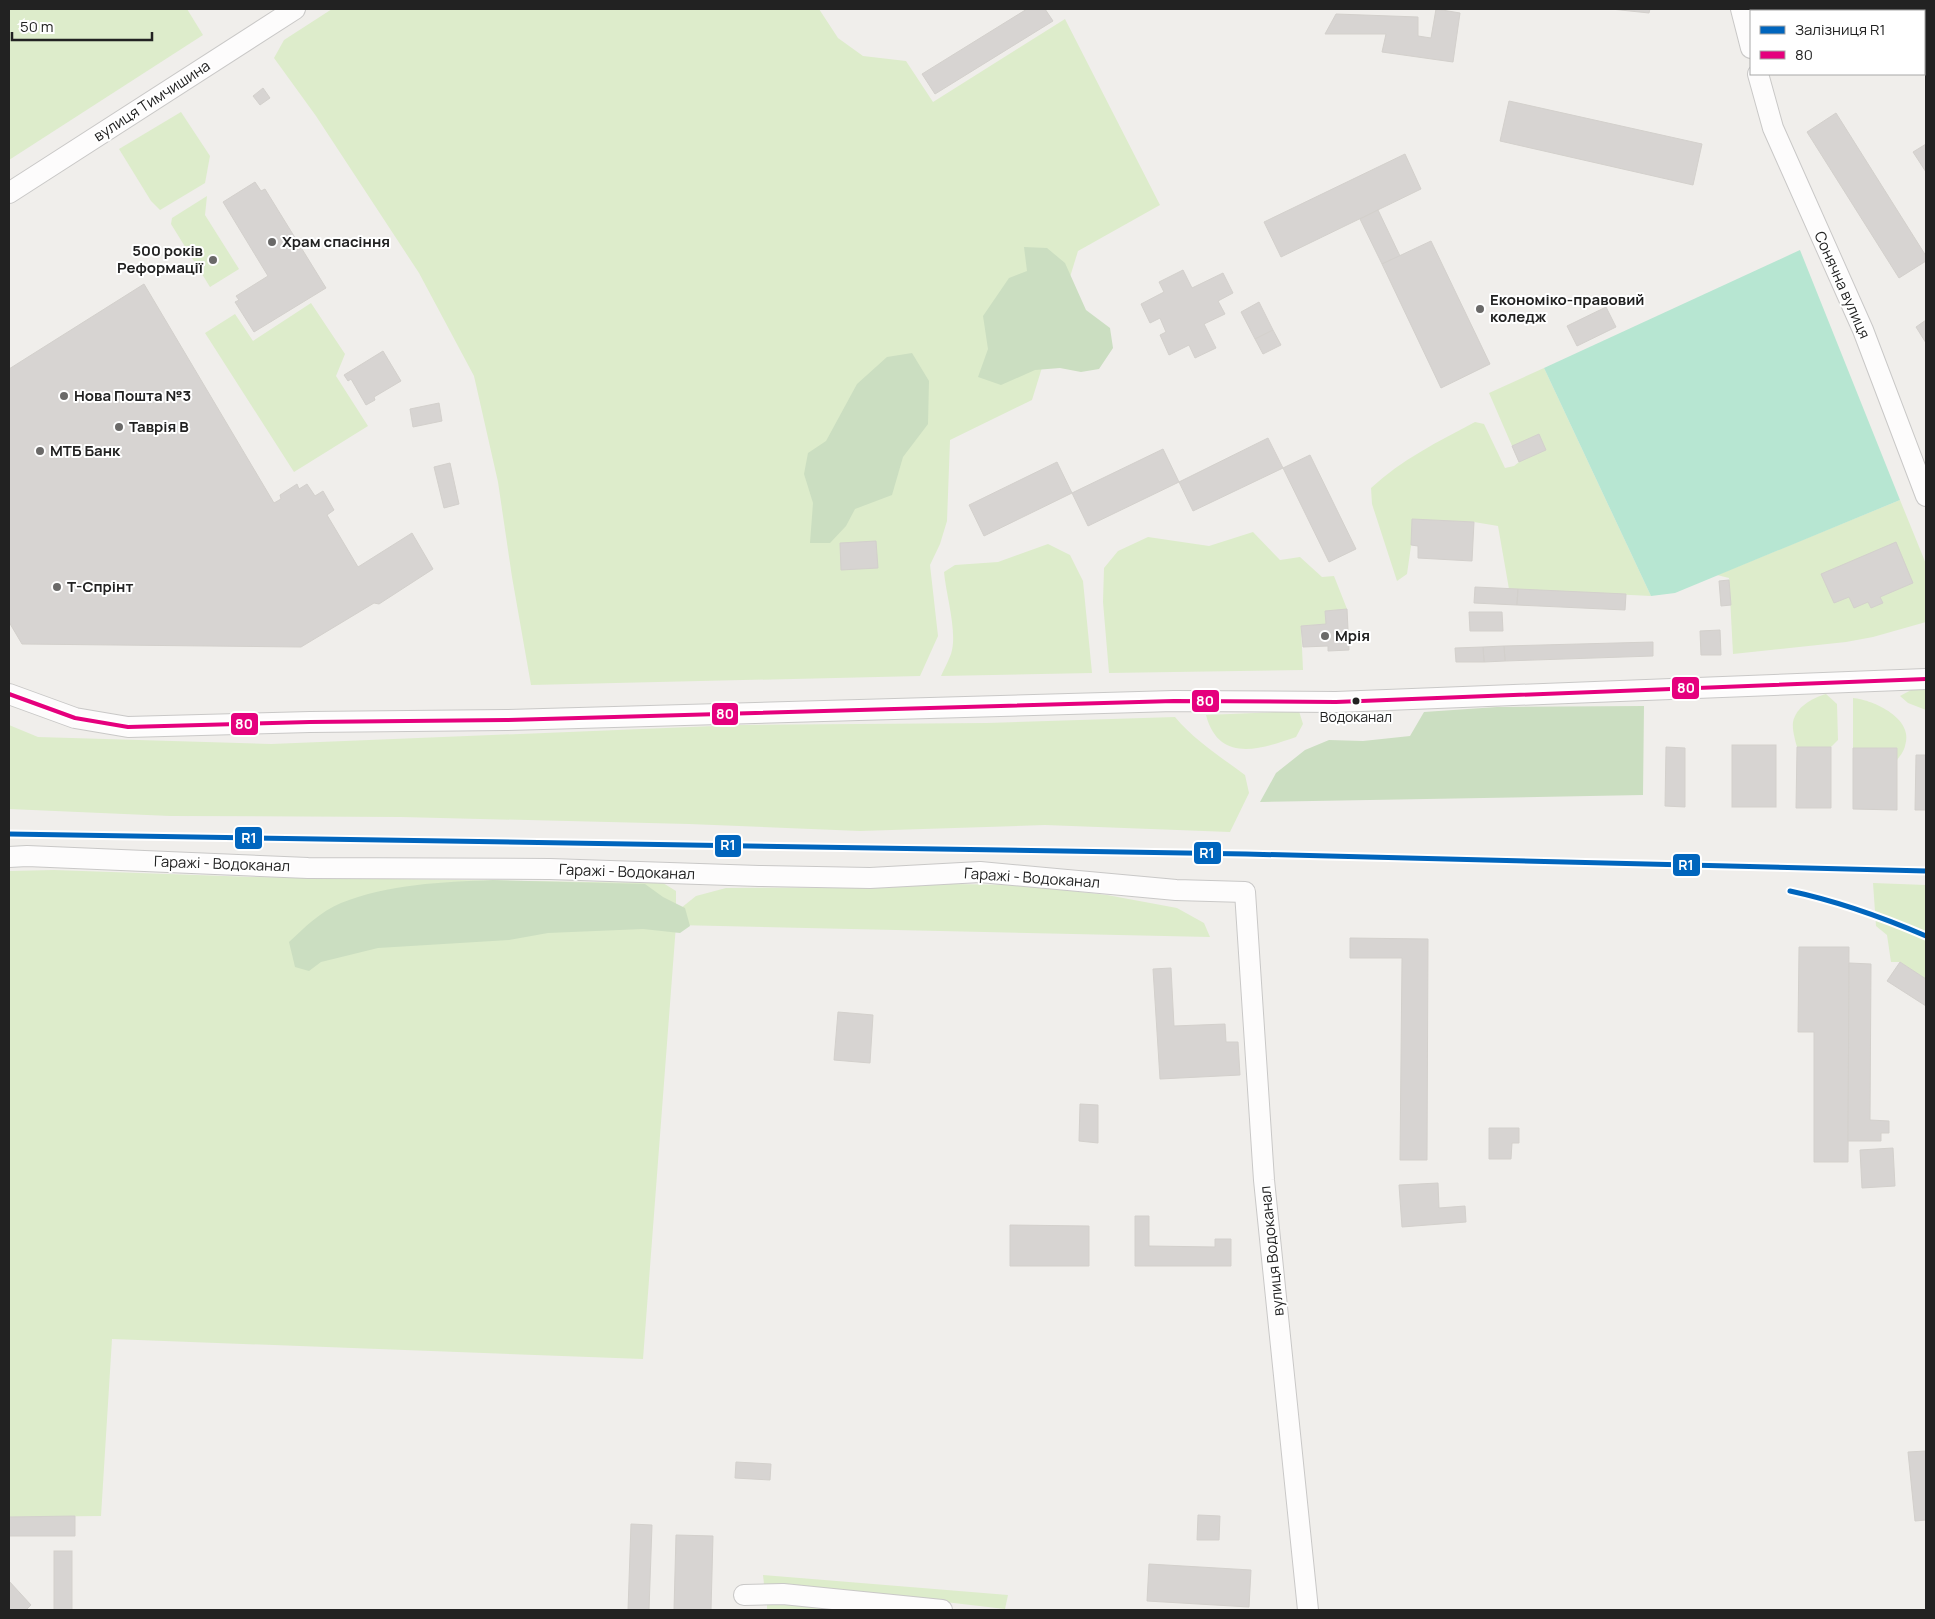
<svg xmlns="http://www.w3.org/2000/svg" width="1935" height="1619" viewBox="0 0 1935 1619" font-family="Manrope,sans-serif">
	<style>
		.grass { fill: #ddeccb }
		.forest { fill: #cbdec1 }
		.pitch { fill: #b7e6d2 }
		.building { fill: #d7d4d2; stroke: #d3d0cc }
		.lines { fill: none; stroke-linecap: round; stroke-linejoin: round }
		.minor-casing { stroke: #c9c8c7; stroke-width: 22 }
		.minor { stroke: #fdfcfc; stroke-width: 20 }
		.bus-1-casing { stroke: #fff; stroke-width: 8 }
		.bus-1 { stroke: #e5007d; stroke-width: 4 }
		.rail-1-casing { stroke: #fff; stroke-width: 9 }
		.rail-1 { stroke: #0065bd; stroke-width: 5 }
		.poi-dot { fill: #6a6968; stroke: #fff; stroke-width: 2 }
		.bus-dot { fill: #222; stroke: #fff; stroke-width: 2 }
		.labels { text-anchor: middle; stroke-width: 4; stroke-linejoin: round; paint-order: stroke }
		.bus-label { font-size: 14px; fill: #222; stroke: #fff }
		.street-label { font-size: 15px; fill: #222; stroke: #fff }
		.poi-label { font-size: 15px; font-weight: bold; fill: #222; stroke: #fff; text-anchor: start }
		.line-badge { stroke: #fff; stroke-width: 2 }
		.badge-label { font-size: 14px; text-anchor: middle; font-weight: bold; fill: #fff }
	</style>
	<rect width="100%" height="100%" fill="#f0eeeb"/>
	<g class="grass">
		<path d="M9 9H187L203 35 9 160Z"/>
		<path d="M332 9H819L838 38 863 56 906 61 933 102 1065 19 1160 205 1078 251 1032 400 950 440 947 521 940 544 930 565 938 636 920 676 531 685 512 577 498 482 474 376 419 273 316 116 274 58 284 40Z"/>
		<path d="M181 112 210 156 205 183 160 210 151 201 119 149Z"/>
		<path d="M207 196 205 215 239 269 210 287 171 224 172 218Z"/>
		<path d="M311 303 345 354 336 376 368 426 294 472 205 333 235 314 253 341Z"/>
		<path d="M1544 368 1651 596 1509 589 1498 526 1474 522 1413 519 1411 546 1407 574 1397 581 1372 504 1371 488C1401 460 1439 441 1475 422L1484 424 1505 468 1514 466 1519 462 1489 393Z"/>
		<path d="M1900 500 1926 564V622L1873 637 1846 642 1733 654 1729 578 1717 575Z"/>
		<path d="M1253 532 1280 560 1300 557 1322 577 1334 576 1347 609 1325 611 1326 624 1301 626 1303 670 1109 673 1103 602 1104 568 1118 551 1148 537 1209 546Z"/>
		<path d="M1048 544 1070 555 1083 581 1092 673 941 676C944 669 948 662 951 654 958 633 946 595 944 572L955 565 998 562Z"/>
		<path d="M1913 689 1926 690V710L1908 703 1900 696Z"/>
		<path d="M1826 694 1837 704 1838 740 1831 747H1797C1795 740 1792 729 1793 722 1796 707 1812 698 1826 694Z"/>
		<path d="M1853 698C1874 700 1915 719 1905 746 1904 751 1900 756 1897 760V748H1853Z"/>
		<path d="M1299 711 1303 724 1296 737C1261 749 1219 764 1206 715Z"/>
		<path d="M1175 717C1194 740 1221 757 1245 775L1249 793 1230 832 1045 825 860 831 689 824 401 817 170 816 9 809V725L38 737 271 744 739 725 987 723Z"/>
		<path d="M54 870 253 877 663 883 676 891V912L696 896 726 888 892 887 950 884 1020 885 1107 895 1177 908 1204 923 1210 937 676 925 643 1359 112 1339 101 1516 9 1517V871Z"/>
		<path d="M1873 883 1926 885V979L1900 962H1891L1887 935 1876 926Z"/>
		<path d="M763 1575 1008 1595 1005 1609 928 1600 775 1588 764 1584Z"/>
		<path d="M774 1601 872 1610H767V1604Z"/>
	</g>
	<g class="forest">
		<path d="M1757 9H1824L1826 11H1758Z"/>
		<path d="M1024 247 1047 248 1065 263 1086 310 1110 328 1113 348 1099 369 1081 372 1060 368 1035 370 1001 385 978 377 988 349 983 316 1009 278 1027 271Z"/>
		<path d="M912 353 929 381 928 424 903 457 892 495 855 509 846 526 830 543H810L813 503 804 474 808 453 826 441 857 384 887 357Z"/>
		<path d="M1644 706 1643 795 1260 802 1276 773 1305 750 1329 740 1363 741 1410 736 1424 712 1497 707Z"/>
		<path d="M493 880 645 884 663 897 685 908 690 926 680 933 643 929 548 933 509 940 378 948 321 962 309 971 295 967 289 942C304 928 321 911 341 903 388 884 442 882 493 880Z"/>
	</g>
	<path class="pitch" d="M1800 250 1900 500 1675 593 1651 596 1544 368Z"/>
	<g class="building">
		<path d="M1027 9H1045L1053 21 935 94 922 74Z"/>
		<path d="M1436 9 1460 13 1453 62 1382 52 1386 34H1325L1336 14 1418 17V36L1431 38Z"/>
		<path d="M1611 9H1650L1649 13Z"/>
		<path d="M263 88 270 98 260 105 253 96Z"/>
		<path d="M1509 101 1702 144 1693 185 1500 141Z"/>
		<path d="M1836 113 1926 256V261L1899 278 1807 132Z"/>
		<path d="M1926 144V172L1913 152Z"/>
		<path d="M1405 154 1421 189 1281 257 1264 222Z"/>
		<path d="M255 182 261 191 265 189 326 288 254 332 235 302 239 300 236 296 268 276 223 202Z"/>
		<path d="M1378 210 1400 256 1382 264 1360 219Z"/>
		<path d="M1431 241 1490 364 1441 388 1382 264Z"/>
		<path d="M1183 270 1192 288 1223 273 1233 293 1218 301 1225 314 1204 324 1216 348 1195 358 1189 345 1169 355 1160 335 1166 332 1160 318 1150 323 1141 304 1164 292 1159 282Z"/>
		<path d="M144 284 274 503 281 499 280 495 297 484 299 489 307 484 315 496 323 491 334 510 327 515 358 567 412 533 433 569 379 604 374 603 301 647 22 644 9 622V369Z"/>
		<path d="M1259 302 1273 330 1255 339 1241 312Z"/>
		<path d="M1606 307 1616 327 1577 346 1567 326Z"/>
		<path d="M1926 320V343L1916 327Z"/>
		<path d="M1273 330 1281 345 1263 354 1255 339Z"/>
		<path d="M383 351 401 381 374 397 375 400 366 405 351 379 348 381 344 375Z"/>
		<path d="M439 403 442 421 413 427 410 409Z"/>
		<path d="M1539 434 1546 450 1519 462 1512 446Z"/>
		<path d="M1268 438 1283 468 1193 511 1179 482Z"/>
		<path d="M1163 449 1179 482 1088 526 1072 493Z"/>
		<path d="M1310 455 1356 549 1329 562 1283 468Z"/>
		<path d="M1057 462 1072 493 984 536 969 505Z"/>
		<path d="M450 463 459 504 444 508 434 467Z"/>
		<path d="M1412 519 1474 522 1472 561 1418 558V546L1411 545Z"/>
		<path d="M876 541 878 568 841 570 840 543Z"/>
		<path d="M1896 542 1913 583 1880 597 1883 603 1871 608 1868 602 1854 608 1849 597 1834 603 1821 574Z"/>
		<path d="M1729 580 1731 605 1721 606 1719 581Z"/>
		<path d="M1475 587 1518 589 1517 605 1474 603Z"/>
		<path d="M1518 589 1626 594 1625 610 1517 605Z"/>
		<path d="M1347 609 1349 650 1328 651V646L1303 647 1301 626 1326 624 1325 611Z"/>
		<path d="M1469 612H1502L1503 631H1470Z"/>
		<path d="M1720 630 1721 655H1701L1700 631Z"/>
		<path d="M1653 642V656L1505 661 1504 646Z"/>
		<path d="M1504 646 1505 661 1484 662 1483 647Z"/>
		<path d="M1483 647 1484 662H1456L1455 648Z"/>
		<rect x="1732" y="745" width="44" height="62"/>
		<path d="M1666 747 1685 748V807L1665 806Z"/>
		<path d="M1797 747H1831V808H1796Z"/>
		<path d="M1853 748H1897V810L1853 809Z"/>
		<path d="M1916 755H1926V810H1915Z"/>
		<path d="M1350 938 1428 939 1427 1160H1400L1402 958H1350Z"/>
		<path d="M1799 947H1849L1848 1162H1814V1032H1798Z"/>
		<path d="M1900 962 1926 979V1006L1887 981Z"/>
		<path d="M1849 963 1871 964 1870 1120 1889 1121V1133H1881V1141H1848Z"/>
		<path d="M1171 968 1174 1026 1225 1024 1226 1042H1238L1240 1075 1160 1079 1153 969Z"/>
		<path d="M838 1012 873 1015 870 1063 834 1060Z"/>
		<path d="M1080 1104 1098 1105V1143L1079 1141Z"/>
		<path d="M1489 1128H1519V1143H1512L1511 1159H1489Z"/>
		<path d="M1893 1148 1895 1186 1862 1188 1860 1150Z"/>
		<path d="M1438 1183 1439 1208 1465 1206 1466 1222 1402 1227 1399 1185Z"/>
		<path d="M1135 1216H1149V1246L1215 1247V1239H1231V1266H1135Z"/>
		<path d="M1010 1225 1089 1226V1266H1010Z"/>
		<path d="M1926 1451V1520L1915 1521 1908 1452Z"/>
		<path d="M736 1462 771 1464 770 1480 735 1478Z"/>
		<path d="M1198 1515 1220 1516 1219 1540H1197Z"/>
		<path d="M75 1516V1536H9V1517Z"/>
		<path d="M631 1524 652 1525 649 1610H628Z"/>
		<path d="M676 1535 713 1536 711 1610H674Z"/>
		<rect x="54" y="1551" width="18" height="59"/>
		<path d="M1149 1564 1251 1570 1249 1607 1147 1601Z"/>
		<path d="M9 1581 31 1605 26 1610H9Z"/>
	</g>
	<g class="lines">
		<g class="minor-casing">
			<g id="minor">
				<path d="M1741 9 1751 48"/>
				<path d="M1758 74 1773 128 1863 330 1926 496"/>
				<path d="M9 193 295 9"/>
				<path d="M9 694 75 718 128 727 310 722 506 720 1174 701 1336 702 1926 679"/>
				<path d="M9 857 27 856 308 868 550 869 759 876 870 878 980 872 1176 890 1245 892 1264 1180 1308 1610"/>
				<path d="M744 1595 783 1594 942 1610"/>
			</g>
		</g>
		<use href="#minor" class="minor"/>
		<g class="bus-1-casing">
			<path id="bus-1" d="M9 694 75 718 128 727 310 722 506 720 1174 701 1336 702 1926 679"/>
		</g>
		<use href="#bus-1" class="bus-1"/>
		<g class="rail-1-casing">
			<g id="rail-1">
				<path d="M9 834 1246 854 1926 871"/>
				<path d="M1790 891C1837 901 1882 917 1926 936"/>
			</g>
		</g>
		<use href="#rail-1" class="rail-1"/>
	</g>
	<g class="poi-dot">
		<circle cx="272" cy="242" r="5"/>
		<circle cx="213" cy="260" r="5"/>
		<circle cx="1480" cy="309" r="5"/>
		<circle cx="64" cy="396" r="5"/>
		<circle cx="119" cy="427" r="5"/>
		<circle cx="40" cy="451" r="5"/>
		<circle cx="57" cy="587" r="5"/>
		<circle cx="1325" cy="636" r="5"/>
	</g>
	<circle class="bus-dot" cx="1356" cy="701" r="4.5"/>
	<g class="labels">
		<g class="bus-label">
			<text x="1356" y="722">Водоканал</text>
		</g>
		<g class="street-label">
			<text transform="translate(152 101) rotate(-33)" y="5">вулиця Тимчишина</text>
			<text transform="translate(1842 285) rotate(66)" y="5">Сонячна вулиця</text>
			<text transform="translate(222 864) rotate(2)" y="5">Гаражі - Водоканал</text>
			<text transform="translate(627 872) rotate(2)" y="5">Гаражі - Водоканал</text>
			<text transform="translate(1032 878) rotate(4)" y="5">Гаражі - Водоканал</text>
			<text transform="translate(1272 1251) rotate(-96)" y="5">вулиця Водоканал</text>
		</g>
		<g class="poi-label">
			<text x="282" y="247">Храм спасіння</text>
			<text x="203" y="256" text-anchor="end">500 років<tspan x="203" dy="17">Реформації</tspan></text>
			<text x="1490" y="305">Економіко-правовий<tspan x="1490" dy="17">коледж</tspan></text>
			<text x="74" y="401">Нова Пошта №3</text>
			<text x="129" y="432">Таврія В</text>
			<text x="50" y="456">МТБ Банк</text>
			<text x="67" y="592">Т-Спрінт</text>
			<text x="1335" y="641">Мрія</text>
		</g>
	</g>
	<g class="line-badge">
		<rect x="1671" y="676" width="29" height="24" rx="5" fill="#e5007d"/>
		<rect x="1191" y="689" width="29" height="24" rx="5" fill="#e5007d"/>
		<rect x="711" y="702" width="28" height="24" rx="5" fill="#e5007d"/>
		<rect x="230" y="712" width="29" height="24" rx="5" fill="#e5007d"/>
		<rect x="234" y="826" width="29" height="24" rx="5" fill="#0065bd"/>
		<rect x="714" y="834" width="28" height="24" rx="5" fill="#0065bd"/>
		<rect x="1193" y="841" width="29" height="24" rx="5" fill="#0065bd"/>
		<rect x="1672" y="853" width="29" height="24" rx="5" fill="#0065bd"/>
	</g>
	<g class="badge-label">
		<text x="1686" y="693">80</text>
		<text x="1205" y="706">80</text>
		<text x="725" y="719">80</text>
		<text x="244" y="729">80</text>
		<text x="249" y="843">R1</text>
		<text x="728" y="850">R1</text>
		<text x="1207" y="858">R1</text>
		<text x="1686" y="870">R1</text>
	</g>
	<rect width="1935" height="1619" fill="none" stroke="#222222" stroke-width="20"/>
	<rect x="1750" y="10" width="175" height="65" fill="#ffffff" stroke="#a7a7a7"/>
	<rect x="1760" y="26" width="25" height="8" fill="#0065bd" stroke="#a7a7a7"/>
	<text x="1795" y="35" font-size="15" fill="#222222">Залізниця R1</text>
	<rect x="1760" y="51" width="25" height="8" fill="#e5007d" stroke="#a7a7a7"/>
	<text x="1795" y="60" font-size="15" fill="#222222">80</text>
	<path d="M12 32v8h140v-8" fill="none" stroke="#222222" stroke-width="2.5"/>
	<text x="20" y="32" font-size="15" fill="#222222" stroke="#ffffff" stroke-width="4" paint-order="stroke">50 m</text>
</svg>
